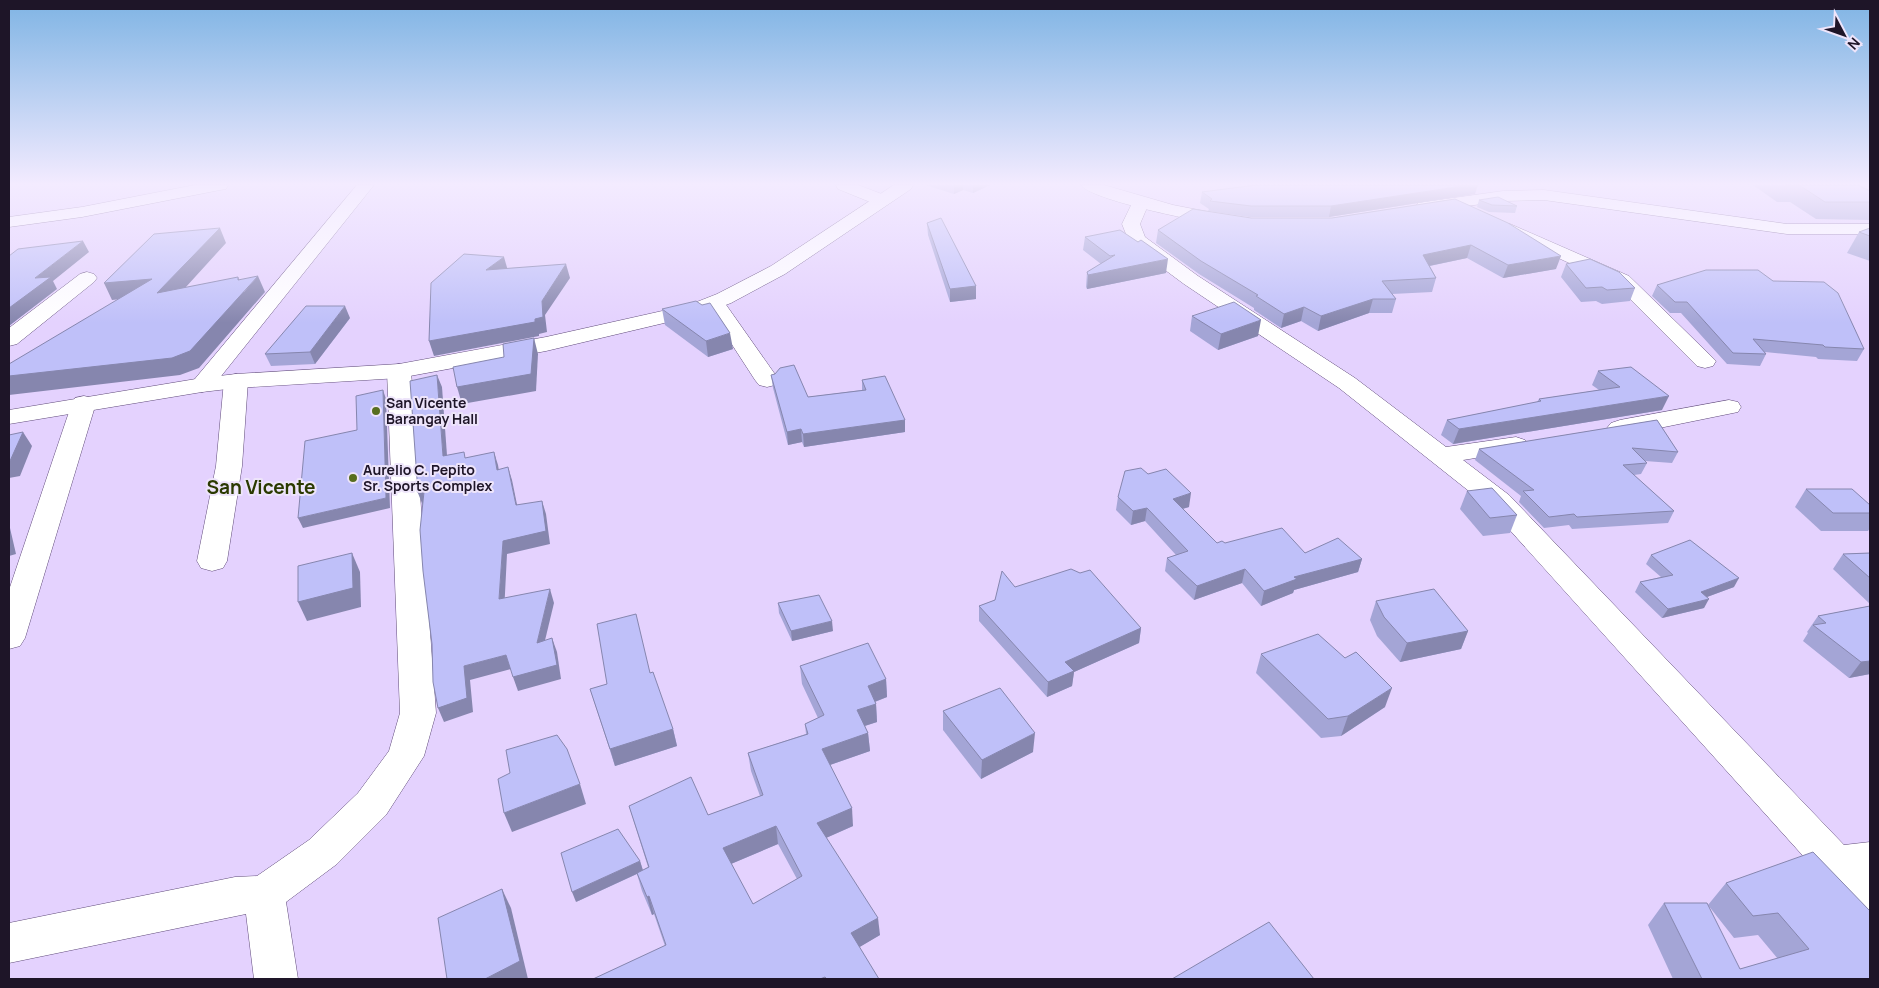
<svg xmlns="http://www.w3.org/2000/svg" width="1879" height="988" viewBox="0 0 1879 988" font-family="Manrope,sans-serif">
	<style>
		.lines { fill: none; stroke-linecap: round; stroke-linejoin: round }
		.street-casing { stroke: #604b7a; stroke-width: 1 }
		.secondary-casing { stroke: #604b7a; stroke-width: 1 }
		.street { fill: #fff; fill-rule: evenodd }
		.secondary { fill: #fff; fill-rule: evenodd }
		.wall { fill: #a4a5d6; fill-rule: evenodd }
		.shaded-wall { fill: #8686ae }
		.building { fill: #bfc0f9; stroke: #8686ae; fill-rule: evenodd }
		.poi-dot { fill: #576e1f; stroke: #ede4fa; stroke-width: 2 }
		.labels { text-anchor: middle; stroke-width: 4; stroke-linejoin: round; paint-order: stroke }
		.poi-label { font-size: 14px; font-weight: bold; fill: #1e1528; stroke: #ede4fa; text-anchor: start }
		.district-label { font-size: 19px; font-weight: bold; fill: #2b3a01; stroke: #ede4fa }
	</style>
	<rect width="100%" height="100%" fill="#e4d2fe"/>
	<g class="lines">
		<g class="street-casing">
			<g id="street">
				<path d="M195 185H228L226 189 220 190 82 217 9 227V217L82 207Z"/>
				<path d="M357 185H374L210 390 202 392 194 390 190 385 194 380Z"/>
				<path d="M836 185H858L887 196 890 200 887 204 881 205 875 204 838 189Z"/>
				<path d="M1140 198 1146 199 1149 203 1140 224 1145 237 1198 276 1355 378 1446 447 1516 437 1525 440 1529 445 1525 450 1463 460 1509 495 1844 845 1870 842V927L1855 922 1822 877 1489 507 1339 388 1184 284 1130 244 1122 224 1134 199Z"/>
				<path d="M1510 224 1629 276 1716 361 1713 366 1705 368 1697 366 1615 284 1504 233 1501 229 1504 225Z"/>
				<path d="M87 272 94 274 97 278 94 282 17 344 9 346V328L80 274Z"/>
				<path d="M715 297 722 299 779 380 775 385 767 387 759 385 755 380 705 303 708 299Z"/>
				<path d="M399 364 407 366 411 371 436 713 424 756 386 815 337 864 286 902 298 979H254L246 914 9 963V923L235 877 257 876 309 840 358 793 389 751 400 713 387 371 391 366Z"/>
				<path d="M236 374 244 376 248 381 242 466 227 561 223 568 212 571 201 568 197 561 216 466 224 381 228 376Z"/>
				<path d="M84 396 93 398 96 403 25 638 20 646 9 649V590L72 403 75 398Z"/>
				<path d="M1729 400 1738 402 1741 407 1738 412 1620 436 1611 433 1607 428 1611 423 1620 420Z"/>
			</g>
		</g>
		<g class="secondary-casing">
			<g id="secondary">
				<path d="M894 185H913L911 189 785 274 731 303 702 314 546 351 399 378 236 388 202 392 9 424V410L202 378 236 374 399 364 546 337 689 305 717 294 771 266Z"/>
				<path d="M1081 185H1104L1173 205 1229 216 1232 220 1229 224 1223 225C1201 222 1090 200 1081 185Z"/>
				<path d="M1544 190 1787 224H1870V234H1787L1544 200 1503 201 1424 212 1418 211 1415 207 1418 203 1424 202 1503 191Z"/>
			</g>
		</g>
		<use href="#street" class="street"/>
		<use href="#secondary" class="secondary"/>
	</g>
	<g class="wall">
		<path d="M925 185H990L973 193 963 190 954 194Z"/>
		<path d="M1753 185H1858L1870 191V220L1816 219 1790 202H1777Z"/>
		<path d="M1202 192 1475 194 1329 217H1249L1208 211 1209 209 1200 203Z"/>
		<path d="M1455 199 1556 269 1503 278 1467 258 1430 266 1436 278 1432 292 1392 294 1396 299 1392 313H1369L1318 331 1301 321 1281 328 1254 310V308L1199 274 1156 243 1158 230 1251 218H1332Z"/>
		<path d="M1479 200 1517 206 1515 213 1489 212 1477 207Z"/>
		<path d="M927 223 976 286V299L950 302 928 235Z"/>
		<path d="M1870 228V261L1847 253 1859 232Z"/>
		<path d="M1085 237 1138 242 1166 273 1087 289 1086 287 1087 272 1101 264 1083 250Z"/>
		<path d="M1566 264 1635 288 1630 301 1602 304 1596 301 1581 302 1561 277Z"/>
		<path d="M1657 285 1864 349 1857 361 1818 359 1816 357 1765 352 1766 354 1760 366 1727 364 1681 313H1670L1652 296Z"/>
		<path d="M662 309 733 349 708 357 665 325Z"/>
		<path d="M1192 316 1258 336 1218 350 1190 331Z"/>
		<path d="M350 318 315 364 271 366 265 354Z"/>
		<path d="M1598 371 1662 410 1453 444 1441 435 1447 420 1537 402 1539 399 1599 390 1592 385Z"/>
		<path d="M771 375 808 397 862 390V380L905 420V432L804 447 802 442 788 445 773 388Z"/>
		<path d="M1657 420 1678 452 1672 463 1645 461 1647 463 1641 474 1634 475 1674 511 1668 523 1572 529 1569 525 1544 528 1519 502 1521 496 1475 460 1479 449Z"/>
		<path d="M1148 474 1189 507 1183 509 1217 543 1362 559 1358 572 1294 590 1293 593 1261 606 1242 583 1194 600 1165 571 1167 558 1176 555 1145 521 1131 525 1116 510 1118 497Z"/>
		<path d="M1806 489 1870 505V528L1868 531H1821L1795 507Z"/>
		<path d="M1467 491 1517 515 1510 533 1483 536 1460 509Z"/>
		<path d="M1870 553V604L1833 569 1843 554Z"/>
		<path d="M1651 555 1734 587 1707 597 1704 608 1662 618 1635 592 1640 582 1661 577 1646 564Z"/>
		<path d="M1015 587 1141 628 1139 643 1074 672 1072 686 1047 697 979 621V606L995 600Z"/>
		<path d="M1376 601 1468 631 1461 649 1400 662 1377 636 1370 620Z"/>
		<path d="M778 603 833 631 792 641 779 613Z"/>
		<path d="M1870 606V674L1849 678 1803 641 1808 633 1807 632 1818 616Z"/>
		<path d="M1261 654 1385 707 1341 736 1321 738 1256 673Z"/>
		<path d="M800 666 886 679 887 697 875 702 876 704 877 722 865 726 868 733 870 751 830 765 853 826 826 838 880 935 859 947 879 979H593L665 946 654 914 652 915 642 891 637 874 576 902 640 861 643 870 648 867 629 806 708 815 760 796 751 771 748 753 806 734 805 724 818 718 802 684ZM778 844 797 879 753 904 731 864Z"/>
		<path d="M650 673 673 729 677 746 615 766 590 689Z"/>
		<path d="M943 711 1033 752 981 779 943 730Z"/>
		<path d="M1726 883 1870 911V979H1673L1648 925 1664 903 1740 969 1778 959 1758 935 1734 938 1708 905Z"/>
	</g>
	<g class="shaded-wall">
		<path d="M954 185H963V190L954 194Z"/>
		<path d="M973 185H990L973 193Z"/>
		<path d="M1469 185H1478L1475 194 1329 217 1331 206Z"/>
		<path d="M220 228 226 243 165 310 158 295 112 300 104 283Z"/>
		<path d="M83 241 89 252 53 281 57 289 9 326V308L35 278Z"/>
		<path d="M1471 245 1467 258 1419 268 1423 255Z"/>
		<path d="M1561 256 1556 269 1503 278 1508 265Z"/>
		<path d="M504 257 508 271 486 270Z"/>
		<path d="M1168 259 1166 273 1087 289 1088 275Z"/>
		<path d="M566 264 570 278 545 315 547 332 539 334V336L434 356 429 341 535 319 542 301Z"/>
		<path d="M258 276 265 292 199 368 180 375 9 395V376L238 280V277L244 292Z"/>
		<path d="M976 286V299L950 302V289Z"/>
		<path d="M1373 299 1369 313 1318 331 1321 316Z"/>
		<path d="M345 306 350 318 315 364 310 352Z"/>
		<path d="M1304 307 1301 321 1281 328 1284 314Z"/>
		<path d="M1261 320 1258 336 1218 350 1221 334Z"/>
		<path d="M730 333 733 349 708 357 706 341Z"/>
		<path d="M534 338 538 354 536 391 462 404 457 387Z"/>
		<path d="M437 375 442 387 448 469 443 456Z"/>
		<path d="M383 390 386 399 390 508 303 528 298 518 386 498Z"/>
		<path d="M1669 396 1662 410 1453 444 1459 429Z"/>
		<path d="M905 420V432L804 447 803 434Z"/>
		<path d="M801 429 802 442 788 445 787 432Z"/>
		<path d="M23 432 32 446 20 476 9 478V461Z"/>
		<path d="M494 452 498 465 501 483 497 470Z"/>
		<path d="M508 467 512 480 520 519 516 505Z"/>
		<path d="M424 492 423 506 418 493Z"/>
		<path d="M1191 493 1189 507 1170 512 1173 499Z"/>
		<path d="M542 501 546 514 550 544 507 554 504 613 499 599 503 541Z"/>
		<path d="M1147 508 1145 521 1131 525 1133 511Z"/>
		<path d="M9 526 10 528 16 554 9 556Z"/>
		<path d="M352 553 360 572 361 607 307 621 298 602Z"/>
		<path d="M1362 559 1358 572 1294 590 1293 593 1261 606 1264 591 1294 577Z"/>
		<path d="M1245 569 1242 583 1194 600 1197 586Z"/>
		<path d="M1739 578 1734 587 1696 601 1701 592Z"/>
		<path d="M550 589 554 603 541 657 537 643Z"/>
		<path d="M1709 599 1704 608 1662 618 1668 609Z"/>
		<path d="M832 621 833 631 792 641 791 631Z"/>
		<path d="M1141 628 1139 643 1074 672 1072 686 1047 697 1048 682 1065 662Z"/>
		<path d="M1468 631 1461 649 1400 662 1407 643Z"/>
		<path d="M552 638 557 652 561 679 518 691 513 677Z"/>
		<path d="M506 655 511 669 470 680 473 712 444 722 438 708 464 666Z"/>
		<path d="M1870 661V674L1849 678 1861 662Z"/>
		<path d="M886 679 887 697 869 704 868 686Z"/>
		<path d="M1392 688 1385 707 1341 736 1348 716Z"/>
		<path d="M876 704 877 722 858 728 857 710Z"/>
		<path d="M673 729 677 746 615 766 610 749Z"/>
		<path d="M868 733 870 751 824 767 822 749Z"/>
		<path d="M1035 733 1033 752 981 779 982 760Z"/>
		<path d="M580 784 586 804 512 832 504 813Z"/>
		<path d="M852 808 853 826 819 841 817 823Z"/>
		<path d="M776 826 778 844 726 866 723 848Z"/>
		<path d="M640 861 643 871 576 902 572 892Z"/>
		<path d="M502 889 511 908 528 979H485Z"/>
		<path d="M649 896 654 914 652 915 647 897Z"/>
		<path d="M878 918 880 935 853 951 851 933Z"/>
	</g>
	<g class="building">
		<path d="M1256 185H1469L1331 206H1251L1210 201 1212 199 1202 192Z"/>
		<path d="M1785 185H1858L1870 191V202H1825L1799 185Z"/>
		<path d="M1498 197 1517 206 1492 205 1479 200Z"/>
		<path d="M1455 199 1508 223 1561 256 1508 265 1471 245 1423 255 1436 278 1382 281 1396 299H1373L1321 316 1304 307 1284 314 1256 296 1258 295 1201 261 1158 230 1193 209 1251 218H1332Z"/>
		<path d="M941 218 976 286 950 289 927 223Z"/>
		<path d="M220 228 157 293 238 277V280L258 276 190 351 172 358 9 376V364L152 279 104 283 154 234Z"/>
		<path d="M1870 228V236L1859 232Z"/>
		<path d="M1120 230 1138 242 1141 240 1168 259 1088 275 1087 272 1115 255 1110 256 1085 237Z"/>
		<path d="M83 241 35 278 51 277 9 308V256L18 249Z"/>
		<path d="M464 254 504 257 486 270 566 264 542 301 543 317 535 319V322L429 341 431 283Z"/>
		<path d="M1590 259 1619 272 1635 288 1607 290 1602 287 1586 288 1566 264Z"/>
		<path d="M1706 270H1758L1773 281 1824 282 1838 293 1864 349 1825 347 1823 345 1753 339 1766 354 1733 353 1687 302H1675L1657 285Z"/>
		<path d="M696 301 702 305 710 303 730 333 706 341 662 309Z"/>
		<path d="M1234 302 1261 320 1221 334 1192 316Z"/>
		<path d="M306 306H345L310 352 265 354Z"/>
		<path d="M534 338 531 374 457 387 453 367 504 357 503 344Z"/>
		<path d="M794 365 808 397 866 390 862 380 885 376 905 420 803 434 801 429 787 432 771 375 775 374 780 368Z"/>
		<path d="M1631 367 1669 396 1459 429 1447 420 1541 401 1539 399 1620 387 1598 371Z"/>
		<path d="M437 375 443 456 464 452 465 458 494 452 497 470 508 467 516 505 542 501 546 531 503 541 499 599 550 589 537 643 552 638 557 665 513 677 506 655 464 666 467 698 438 708 433 682 432 644 423 571 420 530 424 492 418 493 410 381Z"/>
		<path d="M383 390 386 498 298 518 305 441 357 430 356 396Z"/>
		<path d="M1657 420 1678 452 1632 448 1647 463 1623 465 1674 511 1577 517 1574 514 1549 517 1523 491 1534 490 1479 449Z"/>
		<path d="M23 432 10 461H9V435Z"/>
		<path d="M1141 468 1148 474 1166 469 1191 493 1173 499 1217 543 1222 541 1225 543 1282 528 1305 553 1338 538 1362 559 1294 577 1297 579 1264 591 1245 569 1197 586 1167 558 1188 551 1147 508 1133 511 1118 497 1125 471Z"/>
		<path d="M1492 488 1517 515 1490 518 1467 491Z"/>
		<path d="M1806 489H1852L1870 505V513H1833Z"/>
		<path d="M1690 540 1739 578 1701 592 1709 599 1668 609 1640 582 1673 575 1651 555Z"/>
		<path d="M352 553 353 588 298 602V566Z"/>
		<path d="M1870 553V578L1843 554Z"/>
		<path d="M1071 569 1080 573 1090 570 1141 628 1065 662 1074 671 1048 682 979 606 995 600 1002 571 1015 587Z"/>
		<path d="M1434 589 1468 631 1407 643 1384 617 1376 601Z"/>
		<path d="M819 595 832 621 791 631 778 603Z"/>
		<path d="M1870 606V661L1861 662 1813 625 1826 623 1818 616Z"/>
		<path d="M636 614 650 673 653 672 673 729 610 749 590 689 607 684 597 624Z"/>
		<path d="M1318 634 1345 658 1356 652 1392 688 1348 716 1328 719 1261 654Z"/>
		<path d="M868 643 886 679 868 686 876 704 857 710 868 733 822 749 852 808 817 823 878 918 851 933 879 979H827L825 977 820 979H593L666 945 649 896 647 897 637 873 649 867 629 806 691 777 708 815 763 795 748 753 808 734 805 724 824 715 800 666ZM776 826 802 876 753 904 723 848Z"/>
		<path d="M1000 688 1035 733 982 760 943 711Z"/>
		<path d="M557 735 567 749 580 784 504 813 498 779 510 773 506 750Z"/>
		<path d="M618 829 640 861 572 892 561 853Z"/>
		<path d="M1813 852 1870 911V979H1702L1664 903H1707L1740 969 1809 949 1778 913 1753 916 1726 883Z"/>
		<path d="M502 889 520 961 485 979H447L438 918Z"/>
		<path d="M1269 922 1314 979H1172Z"/>
	</g>
	<linearGradient id="sky" x2="0" y2="1"><stop stop-color="#7fb4e4"/><stop offset="0.57" stop-color="#f3ebff"/><stop offset="1" stop-color="#f3ebff" stop-opacity="0"/></linearGradient>
	<rect width="1879" height="323" fill="url(#sky)"/>
	<g class="poi-dot">
		<circle cx="376" cy="411" r="5"/>
		<circle cx="353" cy="478" r="5"/>
	</g>
	<g class="labels">
		<g class="poi-label">
			<text x="386" y="408">San Vicente<tspan x="386" dy="16">Barangay Hall</tspan></text>
			<text x="363" y="475">Aurelio C. Pepito<tspan x="363" dy="16">Sr. Sports Complex</tspan></text>
		</g>
		<g class="district-label">
			<text x="261" y="494">San Vicente</text>
		</g>
	</g>
	<rect width="1879" height="988" fill="none" stroke="#1e1528" stroke-width="20"/>
	<g transform="translate(1844 35) rotate(131)" stroke="#ede4fa" stroke-width="4" paint-order="stroke">
	<path d="M0-4L9 19L0 12L-9 19Z" fill="#1e1528"/>
	<text y="-8" font-size="14" font-weight="bold" text-anchor="middle" fill="#1e1528">N</text>
	</g>
</svg>
